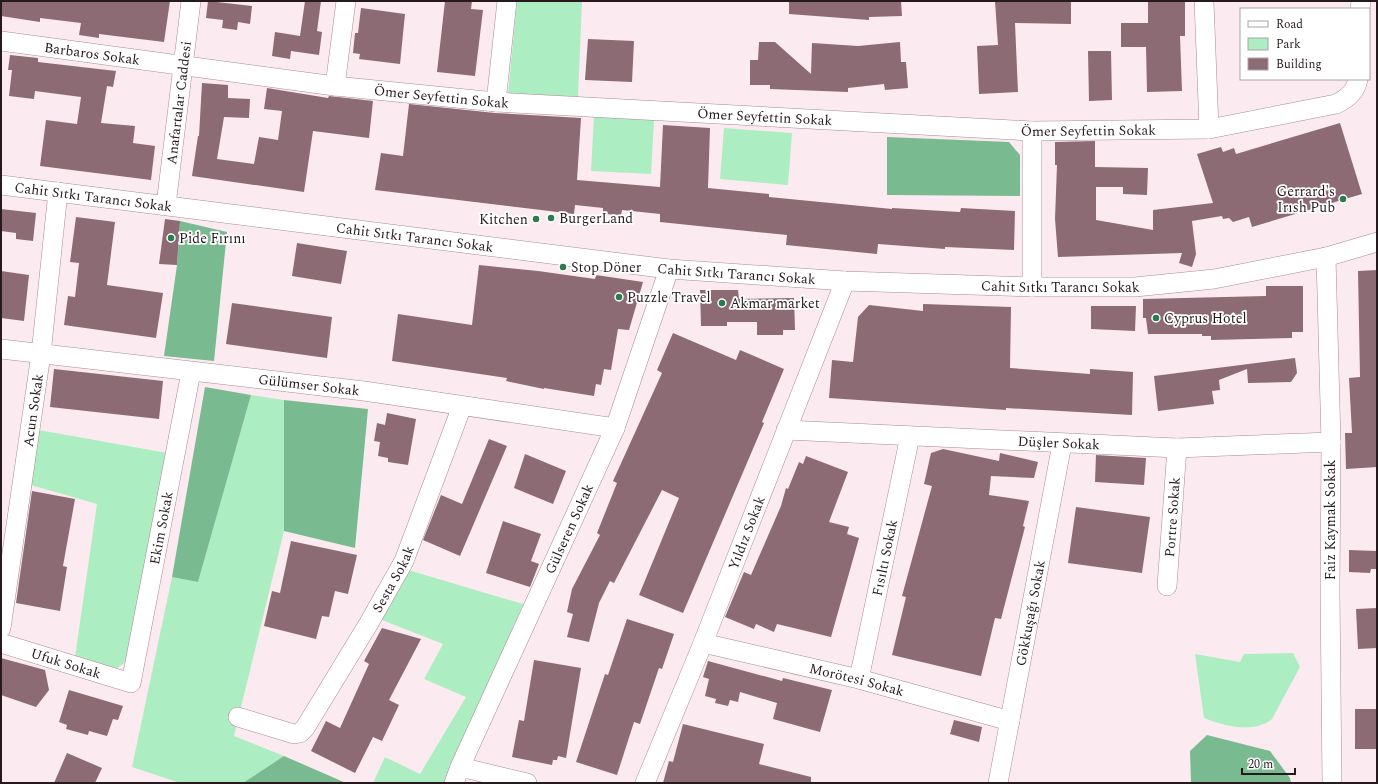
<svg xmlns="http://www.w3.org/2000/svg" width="1378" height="784" viewBox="0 0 1378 784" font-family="Spectral,serif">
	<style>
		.green { fill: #adedc2 }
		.forest { fill: #7aba90 }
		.building { fill: #8c6b75 }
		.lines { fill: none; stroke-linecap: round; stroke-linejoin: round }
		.minor-casing { stroke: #ac8993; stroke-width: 20 }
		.minor { stroke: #fff; stroke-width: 19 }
		.poi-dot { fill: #2a7c4d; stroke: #fff; stroke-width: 1.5 }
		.labels { text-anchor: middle; stroke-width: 3.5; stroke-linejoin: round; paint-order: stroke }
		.street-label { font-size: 14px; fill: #271a1e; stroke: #fff }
		.poi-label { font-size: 14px; fill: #271a1e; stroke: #fff; text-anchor: start }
	</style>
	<rect width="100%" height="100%" fill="#fbebf0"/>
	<g class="green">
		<path d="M517 1H582L578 97 508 94Z"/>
		<path d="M594 116 654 120 651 174 591 171Z"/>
		<path d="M724 128 792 133 788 185 720 179Z"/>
		<path d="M251 395 284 400V531L234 736 284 756 243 783H180L132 767 172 577 198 582Z"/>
		<path d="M39 430 167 453 128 660 116 669 75 657 97 504 31 485Z"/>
		<path d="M408 570 523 604 447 783H373L385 757 420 774 466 697 424 679 443 644 382 620Z"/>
		<path d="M1293 653 1300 667 1272 719C1254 734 1224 726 1204 718L1195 654 1240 662 1244 654Z"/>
	</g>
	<g class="forest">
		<path d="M887 137 1009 142 1020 155V196L887 195Z"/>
		<path d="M180 221 227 232 214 361 164 356 177 265Z"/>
		<path d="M205 387 251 395 198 582 172 577Z"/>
		<path d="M284 400 368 409 355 548 284 531Z"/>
		<path d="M1207 735 1270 751 1290 778 1291 783H1191L1190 751Z"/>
		<path d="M284 756 346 783H243Z"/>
	</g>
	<g class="building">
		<path d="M1 1H170L164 42 99 34V38L79 35 81 23 40 18V22L1 16Z"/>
		<path d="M208 1 252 6 250 24 238 22 237 30 222 28 223 20 206 18Z"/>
		<path d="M305 1H321L317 31 322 32 319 55 291 51 290 59 272 56 275 32 300 36Z"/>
		<path d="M445 1H472L471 9 483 10 475 76 437 72Z"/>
		<path d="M789 1H901L902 16 869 17V20L789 14Z"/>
		<path d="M995 1H1071V24L1015 23 1018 92 979 94 977 46 998 45Z"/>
		<path d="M1148 1H1185V36H1180L1182 91 1147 92 1146 47H1121V23H1148Z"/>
		<path d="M361 8 405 14 400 64 359 59 360 54 353 53 355 33H358Z"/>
		<path d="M588 39 634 41 632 82 585 80Z"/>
		<path d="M759 42H775L811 74 812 43 858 46 900 42 901 62H906L908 88 885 90 884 84 848 88V92L770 89V85H750V60H758Z"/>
		<path d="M1088 51H1111L1112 100 1089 101Z"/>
		<path d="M10 55 38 58V62L116 71 113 87 107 86 101 123 135 126 133 143 155 146 151 180 40 166 46 120 77 124 81 97 35 91 34 99 9 96 12 70H8Z"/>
		<path d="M202 83 228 85V98L250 99 249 118 224 117 217 159 254 164 259 137 278 140 282 111 264 109 267 88 328 98 329 96 373 101 369 138 313 131 304 192 192 176 198 136H199Z"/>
		<path d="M409 104 495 113 581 118 577 180 660 187 663 125 710 128 708 188 769 194V197L892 209V208L960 212 961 208 1015 211 1014 250 945 247V249L878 244 877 254 786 245 787 235 660 222V214L622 210 621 215 603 214V208L575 205 574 214 375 190 381 153 403 156Z"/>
		<path d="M1340 123 1362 194 1252 227 1249 217 1233 222 1229 218 1223 219 1222 216 1192 221 1196 254 1192 267 1179 263 1182 253 1058 257 1055 219 1057 165H1055V142L1095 141V167L1148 168 1147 195 1123 194V187H1096V220L1153 230V210L1213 203 1197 154 1221 147 1223 152 1234 148 1236 154Z"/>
		<path d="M1 209 36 213 33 241 16 239V233L1 231Z"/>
		<path d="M76 217 115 222 107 285 163 293 156 338 64 325 68 296 75 297 79 263 70 262Z"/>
		<path d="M165 219 180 221 177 265 159 264Z"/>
		<path d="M297 243 347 251 341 284 292 276Z"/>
		<path d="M479 265 538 271 595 279 596 275 643 282 629 330 618 329 611 370 604 369 601 385 596 384 594 396 544 388V389L506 381 507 378 392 361 398 314 472 325Z"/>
		<path d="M1377 270V467L1346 469 1345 433H1352L1349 378 1360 377 1358 271Z"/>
		<path d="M1 271 29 275 24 321 1 318Z"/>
		<path d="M1266 286H1303V332H1292V338L1211 340V336H1202V334H1148L1146 318H1143V299L1266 296Z"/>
		<path d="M700 290H738L739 299 794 298 795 330H783V335H757V322H727V326H701Z"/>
		<path d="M232 303 332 317 327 358 226 344Z"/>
		<path d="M923 304 1011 307 1010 368 1090 374V369L1133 372 1132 415 1006 408V410L829 398 832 360 853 362 858 317 869 305 923 311Z"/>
		<path d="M1091 306H1136L1135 331 1091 329Z"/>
		<path d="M673 333 736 360 740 350 784 369 762 422 764 423 683 613 639 595 679 498 662 490 614 583 610 581 599 603 589 642 567 637 573 614 567 612 572 589 600 535 597 533 617 483 613 481 662 373 657 370Z"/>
		<path d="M1295 358 1297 373 1291 382 1248 383 1247 369 1219 380 1220 390 1212 391 1214 404 1158 411 1154 376Z"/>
		<path d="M54 369 163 381 159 419 50 407Z"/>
		<path d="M387 413 416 419 408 465 388 462V458L378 456 380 442 374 441 377 423 385 425Z"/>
		<path d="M489 439 507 446 460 556 423 540 441 495 462 504Z"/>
		<path d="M943 449 999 461 1000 453 1038 462 1034 478 991 476 989 495 1029 501 1023 526 1025 527 1001 619 995 618 981 676 892 655 906 597 902 596 932 486 924 484 931 453Z"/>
		<path d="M525 454 566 471 553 504 514 488Z"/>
		<path d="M1096 455 1146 458 1144 485 1095 482Z"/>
		<path d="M806 456 848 472 829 522 849 527 847 534 859 538 831 637 777 624 774 632 756 624 754 629 725 617 744 572 751 575 781 506 786 488 788 489 799 462 803 464Z"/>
		<path d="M32 491 75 499 63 566 67 567 60 611 16 603Z"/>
		<path d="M1076 507 1150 517 1142 573 1068 563Z"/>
		<path d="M503 521 541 534 531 561 539 564 530 587 486 573Z"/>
		<path d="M291 541 357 555 348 594 335 591 329 617 322 616 316 639 264 626 272 591 280 593Z"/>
		<path d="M1349 550 1377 551V569H1371L1370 573 1349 572Z"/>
		<path d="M1377 608V648L1358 649 1356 609Z"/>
		<path d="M627 619 674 634 662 669 659 668 640 724 634 722 617 775 576 762 605 674 608 675Z"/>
		<path d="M382 628 421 639 389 700 399 705 382 741 373 737 355 773 311 751 326 721 340 728 369 664 364 661Z"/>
		<path d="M1 658 45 670 49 690 36 707 1 695Z"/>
		<path d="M534 660 581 668 566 758 558 756 557 760H553L552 765 512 757 519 720 524 721Z"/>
		<path d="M708 661 782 681 783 678 832 690 820 732 773 719 777 703 740 692 738 702 730 700 728 706 715 703 716 699 705 696 709 679 703 677Z"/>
		<path d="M69 690 123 706 118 720 113 719 107 736 89 731 88 735 66 729 67 725 59 722Z"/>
		<rect x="1355" y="709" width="22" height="40"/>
		<path d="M954 720 982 727 979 742 950 734Z"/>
		<path d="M683 724 764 744 759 764 811 777V783H663L669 761 673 762Z"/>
		<path d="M67 753 102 768 95 783H54Z"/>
	</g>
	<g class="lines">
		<g class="minor-casing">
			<g id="minor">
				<path d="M1204 1 1209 129"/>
				<path d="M1360 9 1361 1"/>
				<path id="s1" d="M1 41 335 86 496 102 1032 131 1209 129 1336 104C1347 99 1356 92 1358 79"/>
				<path d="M335 86 346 1"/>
				<path d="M496 102 507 1"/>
				<path d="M1032 131V287"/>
				<path id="s2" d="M1 185 669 269 845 281 1032 287H1135L1214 279 1326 257 1377 242"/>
				<path id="s3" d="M166 205 191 1"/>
				<path d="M1326 257 1331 442 1330 593 1332 783"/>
				<path id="s4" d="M1 349 364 391 615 428"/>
				<path id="s5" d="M786 430 1177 448 1331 442"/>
				<path id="s6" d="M1167 586 1177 448"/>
				<path id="s7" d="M1 628 41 354 58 192"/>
				<path id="s8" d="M1 643 131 683 191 372"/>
				<path id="s9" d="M703 643 859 679 1010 721"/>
				<path id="s10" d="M859 679 910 436"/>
				<path id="s11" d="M238 717 294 734 300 733 305 728 369 623 404 561 462 406"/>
				<path d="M460 767 527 783"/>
				<path id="s12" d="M454 783 460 767 615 428 669 269"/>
				<path id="s13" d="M645 783 703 643 845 281"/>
				<path id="s14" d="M998 783 1062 444"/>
			</g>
		</g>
		<use href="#minor" class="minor"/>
	</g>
	<g class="poi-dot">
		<circle cx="1343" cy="199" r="4"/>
		<circle cx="551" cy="218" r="4"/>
		<circle cx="536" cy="219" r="4"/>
		<circle cx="171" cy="238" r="4"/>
		<circle cx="563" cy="267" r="4"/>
		<circle cx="619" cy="297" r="4"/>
		<circle cx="722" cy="303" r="4"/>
		<circle cx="1156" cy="318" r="4"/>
	</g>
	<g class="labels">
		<g class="street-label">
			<text dy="5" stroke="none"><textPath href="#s1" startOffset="92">Barbaros Sokak</textPath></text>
			<text dy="5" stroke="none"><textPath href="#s1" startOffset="444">Ömer Seyfettin Sokak</textPath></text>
			<text dy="5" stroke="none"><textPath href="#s3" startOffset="103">Anafartalar Caddesi</textPath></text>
			<text dy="5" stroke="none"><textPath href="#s1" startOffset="768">Ömer Seyfettin Sokak</textPath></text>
			<text dy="5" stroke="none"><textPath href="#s1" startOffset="1092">Ömer Seyfettin Sokak</textPath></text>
			<text dy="5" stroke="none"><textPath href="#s2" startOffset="93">Cahit Sıtkı Tarancı Sokak</textPath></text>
			<text dy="5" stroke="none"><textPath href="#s2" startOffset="417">Cahit Sıtkı Tarancı Sokak</textPath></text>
			<text dy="5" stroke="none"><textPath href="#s2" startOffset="741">Cahit Sıtkı Tarancı Sokak</textPath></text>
			<text dy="5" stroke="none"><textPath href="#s2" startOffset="1065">Cahit Sıtkı Tarancı Sokak</textPath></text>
			<text dy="5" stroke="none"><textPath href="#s4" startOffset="310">Gülümser Sokak</textPath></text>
			<text dy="5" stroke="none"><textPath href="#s7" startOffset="220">Acun Sokak</textPath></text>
			<text dy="5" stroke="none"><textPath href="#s5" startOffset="273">Düşler Sokak</textPath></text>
			<text dy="5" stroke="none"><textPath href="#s6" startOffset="69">Portre Sokak</textPath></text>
			<text transform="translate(1330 520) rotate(-90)" y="5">Faiz Kaymak Sokak</text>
			<text dy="5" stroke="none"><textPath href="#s8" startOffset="294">Ekim Sokak</textPath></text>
			<text dy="5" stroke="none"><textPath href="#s12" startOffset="279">Gülseren Sokak</textPath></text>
			<text dy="5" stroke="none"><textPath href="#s13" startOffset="270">Yıldız Sokak</textPath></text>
			<text dy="5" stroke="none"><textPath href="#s10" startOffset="124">Fısıltı Sokak</textPath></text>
			<text dy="5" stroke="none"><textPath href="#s11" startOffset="245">Sesta Sokak</textPath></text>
			<text dy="5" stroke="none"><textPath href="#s14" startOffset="173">Gökkuşağı Sokak</textPath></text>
			<text dy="5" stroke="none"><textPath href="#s8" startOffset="68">Ufuk Sokak</textPath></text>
			<text dy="5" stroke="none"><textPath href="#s9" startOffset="158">Morötesi Sokak</textPath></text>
		</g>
		<g class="poi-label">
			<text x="1335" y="196" text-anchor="end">Gerrard's<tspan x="1335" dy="16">Irısh Pub</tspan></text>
			<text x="559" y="223">BurgerLand</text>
			<text x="528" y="224" text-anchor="end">Kitchen</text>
			<text x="179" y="243">Pide Fırını</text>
			<text x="571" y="272">Stop Döner</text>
			<text x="627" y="302">Puzzle Travel</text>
			<text x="730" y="308">Akmar market</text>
			<text x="1164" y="323">Cyprus Hotel</text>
		</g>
	</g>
	<rect width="1378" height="784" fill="none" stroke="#271a1e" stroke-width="4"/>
	<rect x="1240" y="8" width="130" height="72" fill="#ffffff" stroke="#a9a3a5"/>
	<rect x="1248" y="21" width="20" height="6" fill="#ffffff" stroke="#a9a3a5"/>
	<text x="1276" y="28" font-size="12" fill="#271a1e">Road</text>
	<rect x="1248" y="38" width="20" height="12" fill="#adedc2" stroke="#a9a3a5"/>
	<text x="1276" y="48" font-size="12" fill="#271a1e">Park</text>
	<rect x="1248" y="58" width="20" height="12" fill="#8c6b75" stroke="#a9a3a5"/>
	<text x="1276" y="68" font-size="12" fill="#271a1e">Building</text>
	<path d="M1242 768v6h53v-6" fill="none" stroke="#271a1e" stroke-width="2"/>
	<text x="1248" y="768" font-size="12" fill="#271a1e" stroke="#ffffff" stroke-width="3" paint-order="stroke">20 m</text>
</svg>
